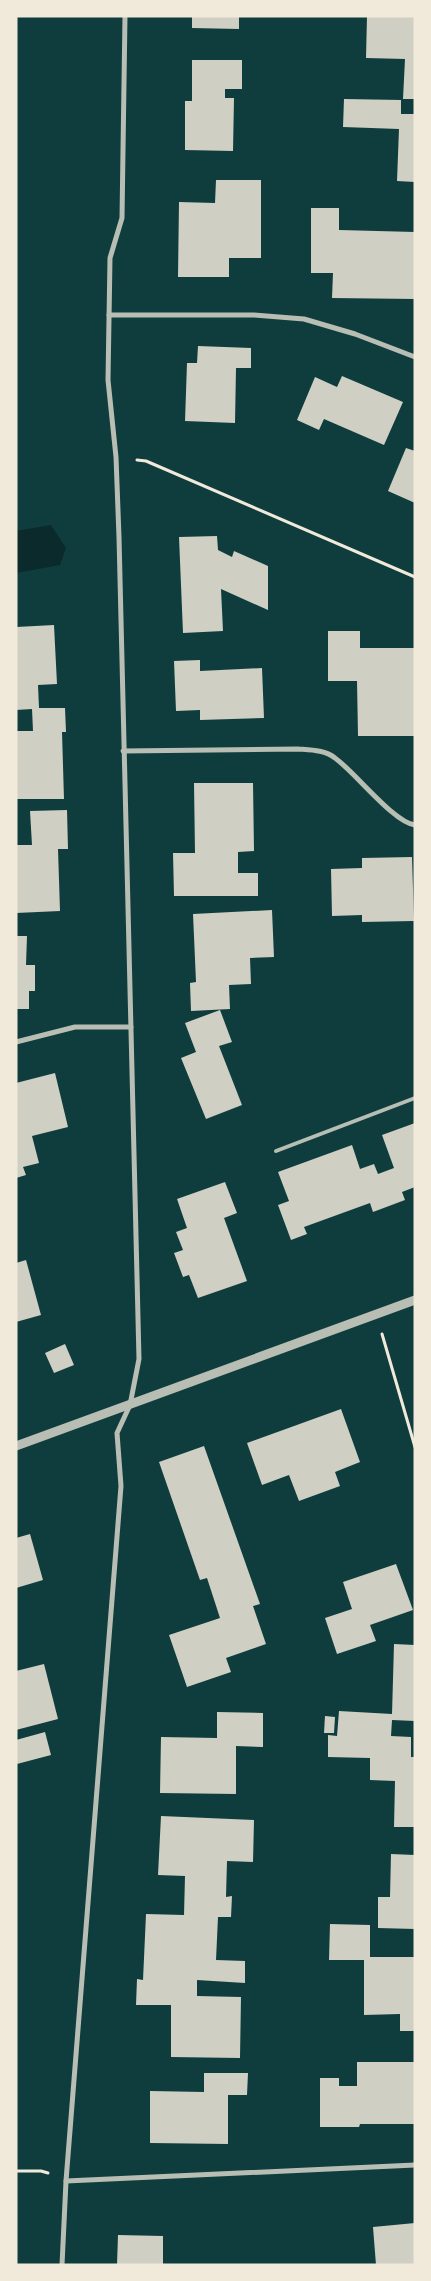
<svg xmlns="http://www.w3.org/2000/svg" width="431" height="2281" viewBox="0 0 431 2281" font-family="Signika,sans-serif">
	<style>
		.water { fill: #0a2a2b }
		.building { fill: #cfcfc3 }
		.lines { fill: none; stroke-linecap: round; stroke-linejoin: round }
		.path { stroke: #f1e9da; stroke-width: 3 }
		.service { stroke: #b8beb3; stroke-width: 4 }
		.minor { stroke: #b8beb3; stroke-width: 5 }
		.tertiary { stroke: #b8beb3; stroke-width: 9 }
	</style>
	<rect width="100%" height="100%" fill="#0f3d3e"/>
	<path class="water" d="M51 525 66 548 60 565 16 573V531Z"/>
	<g class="building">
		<path d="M192 16H239V29L192 28Z"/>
		<path d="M367 16H415V99H403L405 59 366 58Z"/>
		<path d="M192 60H242V89H225V98H234L233 151 185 150V101H192Z"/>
		<path d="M344 99 401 100V114H415V182L397 181 399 129 343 127Z"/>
		<path d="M216 180H261V258H229V277H178L179 202 215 203Z"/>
		<path d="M311 208H339V230L415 232V299L332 298 333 273H311Z"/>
		<path d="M198 346 251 348V368H236L235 423 185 421 187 363H197Z"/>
		<path d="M342 376 403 402 384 445 324 419 319 430 297 420 315 377 337 387Z"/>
		<path d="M406 448 415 451V503L388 491Z"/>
		<path d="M217 536 218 550 232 557 234 551 268 566V610L221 589 223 631 183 633 179 537Z"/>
		<path d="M54 625 57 684 38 685 39 708H65L66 732H62L64 799H16V731H33L32 709 16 710V627Z"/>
		<path d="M328 631H360V648H415V736H358L357 681H328Z"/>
		<path d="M200 660V671L262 668 264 718 200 720V710L176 711 174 661Z"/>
		<path d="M194 783H253L254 851 238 852V873H258V896H174L173 853H195Z"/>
		<path d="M67 810 68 849H58L60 911 16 913V845H32L30 811Z"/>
		<path d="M412 857 414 921 362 922V915L332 916 331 869 362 868V858Z"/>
		<path d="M272 910 274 957 250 958 251 984 229 985 230 1009 191 1011 190 983 196 982 193 914Z"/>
		<path d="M16 936H27L26 965H35V991H29V1009H16Z"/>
		<path d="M220 1010 232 1042 219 1046 242 1105 206 1119 181 1058 196 1052 185 1023Z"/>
		<path d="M55 1073 68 1127 32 1136 39 1163 23 1167 26 1175 16 1178V1083Z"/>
		<path d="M415 1123V1187L402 1192 405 1200 373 1212 370 1203 304 1227 307 1234 291 1240 278 1205 289 1201 278 1172 352 1145 360 1169 374 1164 378 1174 394 1168 382 1135Z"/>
		<path d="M225 1182 237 1213 224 1218 247 1281 198 1298 189 1275 183 1277 174 1253 183 1250 176 1232 187 1228 177 1199Z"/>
		<path d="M26 1260 41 1315 16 1322V1263Z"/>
		<path d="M65 1344 74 1365 54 1373 45 1353Z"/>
		<path d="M341 1409 360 1462 335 1472 340 1486 299 1501 289 1475 262 1485 247 1443Z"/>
		<path d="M204 1446 260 1604 253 1606 266 1644 226 1658 231 1672 187 1687 169 1635 220 1618 207 1578 200 1580 159 1462Z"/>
		<path d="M30 1534 43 1580 16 1588V1538Z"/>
		<path d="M396 1564 413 1610 370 1625 376 1641 337 1654 325 1618 352 1609 343 1582Z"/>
		<path d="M394 1644 415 1645V1721L392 1720 391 1736 411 1737V1757H415V1827H394L395 1781 370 1780V1758L328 1757V1735L337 1736 339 1711 392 1714Z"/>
		<path d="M44 1664 58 1719 16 1730V1671Z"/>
		<path d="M217 1712 263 1713V1747L236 1746V1794L160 1793 161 1737 217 1738Z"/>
		<path d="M325 1716 335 1717 334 1733H324Z"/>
		<path d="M45 1732 51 1755 17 1764 16 1740Z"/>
		<path d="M161 1816 254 1820 253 1862 227 1861 226 1897 232 1896 231 1917H218L216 1960 245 1961V1983L197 1980V1996L241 1997 240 2058 171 2057V2005H136L137 1979 143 1980 146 1914 184 1915 185 1876 158 1875Z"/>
		<path d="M391 1854 415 1855V1929L378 1928V1897H390Z"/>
		<path d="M330 1924 370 1925V1957H415V2031H400V2014L364 2015V1960H329Z"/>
		<path d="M357 2062H415V2124H360L359 2127H320V2078H339V2086H357Z"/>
		<path d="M204 2073H248L247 2095H228V2144L150 2143V2091L204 2092Z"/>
		<path d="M415 2223V2265H376L373 2227Z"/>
		<path d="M118 2235 163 2236V2265H117Z"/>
	</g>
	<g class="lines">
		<g class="path">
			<path d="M137 460 146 461 415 577"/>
			<path d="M382 1334 415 1447"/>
			<path d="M16 2171H41L48 2173"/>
		</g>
		<path class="service" d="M276 1151 415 1098"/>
		<g class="minor">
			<path d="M109 315H254L304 319 355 334 415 357"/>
			<path d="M123 751 298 749C311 750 325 750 335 758 355 772 393 822 415 825"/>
			<path d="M16 1042 75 1027H131"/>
			<path d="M66 2181 415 2165"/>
			<path d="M62 2265 66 2181 121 1486 117 1433 130 1405 139 1359 119 537 116 457 108 380 110 258 122 218 125 16"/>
		</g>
		<path class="tertiary" d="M16 1446 415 1300"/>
	</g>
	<rect width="431" height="2281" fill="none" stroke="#f1e9da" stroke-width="35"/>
</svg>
